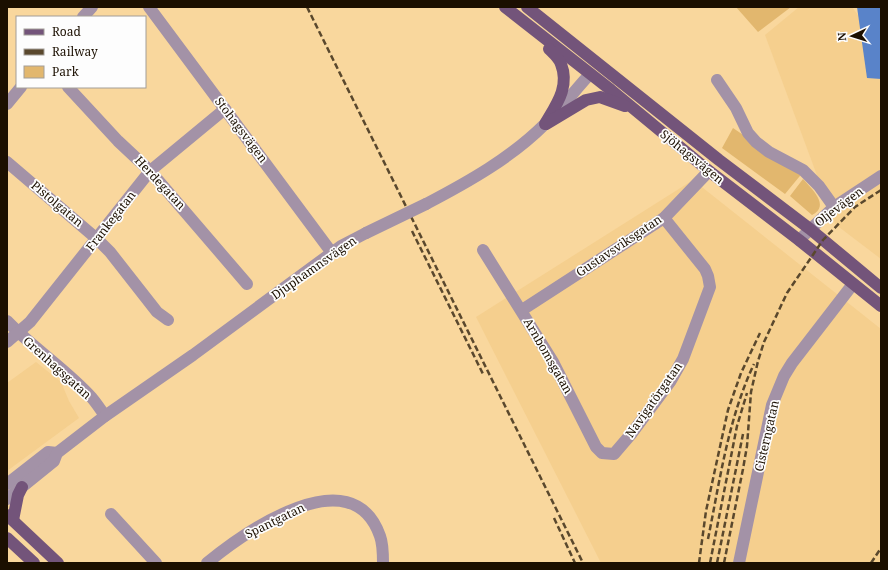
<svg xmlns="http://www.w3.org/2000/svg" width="888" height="570" viewBox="0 0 888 570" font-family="'Noto Serif',serif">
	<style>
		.built { fill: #f5cf8e }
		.green { fill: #e2b76e }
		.water { fill: #5983c9 }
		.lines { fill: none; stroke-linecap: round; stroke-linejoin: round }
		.minor { stroke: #a392a7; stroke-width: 12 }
		.major { stroke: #73547a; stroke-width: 12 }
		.rail { stroke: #5a482d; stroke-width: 2.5; stroke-dasharray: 6 3; stroke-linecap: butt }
		.minor-bridge { stroke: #a392a7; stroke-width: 12 }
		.labels { text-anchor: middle; stroke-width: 3.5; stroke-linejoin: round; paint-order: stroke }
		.street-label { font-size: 12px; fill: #1b0f00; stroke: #fdfdfd }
	</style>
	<rect width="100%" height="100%" fill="#f9d79d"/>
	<g class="built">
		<path d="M799 7H852L881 46V259L835 224 765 35Z"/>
		<path d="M693 180 881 329V563H601L476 317Z"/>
		<path d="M36 362 61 382 69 401 79 418 7 471V383Z"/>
	</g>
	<g class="green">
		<path d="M736 7H791L758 32Z"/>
		<path d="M733 128 758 145 804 171 785 194 722 148Z"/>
		<path d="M803 179C811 188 831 206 812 215L790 196Z"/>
	</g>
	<path class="water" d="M857 7H881V79L867 78Z"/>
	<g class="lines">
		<g class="minor">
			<path d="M149 7 332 253"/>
			<path d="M83 17 92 7"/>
			<path d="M717 80 736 108 748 133 756 142 769 152 803 170 819 186 834 207"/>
			<path d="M68 87 118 141 150 171 247 284"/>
			<path d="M7 104 21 87"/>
			<path d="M7 162 97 239 110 252 157 312 168 320"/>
			<path d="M426 204C468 182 511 158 545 124 561 109 575 90 590 74"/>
			<path d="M799 240 834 207 881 176"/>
			<path d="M483 250 553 362 596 447 602 453 614 454 632 433 670 382 683 359 710 287 708 276 705 269 664 218"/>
			<path d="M522 310 664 218 709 171"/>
			<path d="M7 321C34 349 67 370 92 398 97 404 101 410 105 416"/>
			<path d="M7 342 30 322 150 171 225 109"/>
			<path d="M7 484 48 452 57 453"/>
			<path d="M7 499 54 461 57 453 105 416 193 355 341 246 366 233"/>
			<path d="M111 514 156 563"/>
			<path d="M207 563C245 532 352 456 380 536 383 544 383 554 383 563"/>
			<path d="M739 563 772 405 784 376 792 363 853 284"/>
		</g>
		<g class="major">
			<path d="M505 7 611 90 709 171 799 240 881 306"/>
			<path d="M527 7 719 160 810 229 881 288"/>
			<path d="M545 124C556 105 570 87 561 64 559 58 553 53 549 49"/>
			<path d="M546 124 586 100 600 97 625 106"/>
			<path d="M7 515 58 563"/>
			<path d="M13 520 18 495 22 487"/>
			<path d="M7 538 34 563"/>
		</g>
		<g class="rail">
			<path d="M307 7 583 563"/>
			<path d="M412 231 484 376"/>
			<path d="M554 518 575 563"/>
			<path d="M708 539C720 480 728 419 754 364"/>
			<path d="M699 563 706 511 728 410 741 373 760 333"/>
			<path d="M710 563 737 426 747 393"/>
			<path d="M717 563 743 434"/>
			<path d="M724 563 743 469 747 446 751 392 758 361 764 342 787 293 823 240 855 207 881 190"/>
			<path d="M871 563 881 548"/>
		</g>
		<path class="minor-bridge" d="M366 233 426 204"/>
	</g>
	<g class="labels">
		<g class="street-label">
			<text transform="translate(241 130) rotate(53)" y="4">Stohagsvägen</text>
			<text transform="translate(692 157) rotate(39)" y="4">Sjöhagsvägen</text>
			<text transform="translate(160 183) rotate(47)" y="4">Herdegatan</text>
			<text transform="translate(57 204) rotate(40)" y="4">Pistolgatan</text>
			<text transform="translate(839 207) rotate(-37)" y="4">Oljevägen</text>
			<text transform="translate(111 221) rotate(-52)" y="4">Frankegatan</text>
			<text transform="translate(619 246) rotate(-34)" y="4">Gustavsviksgatan</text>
			<text transform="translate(314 268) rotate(-35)" y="4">Djuphamnsvägen</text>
			<text transform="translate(548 356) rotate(60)" y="4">Arnbomsgatan</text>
			<text transform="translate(57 368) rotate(42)" y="4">Grenhagsgatan</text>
			<text transform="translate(654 400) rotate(-55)" y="4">Navigatörgatan</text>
			<text transform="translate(767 436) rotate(-77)" y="4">Cisterngatan</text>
			<text transform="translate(275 521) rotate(-26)" y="4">Spantgatan</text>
		</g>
	</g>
	<rect width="888" height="570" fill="none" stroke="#1b0f00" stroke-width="16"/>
	<rect x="16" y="16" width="130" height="72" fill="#fdfdfd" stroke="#a39e98"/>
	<rect x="24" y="29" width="20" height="6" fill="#73547a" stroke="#a39e98"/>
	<text x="52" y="36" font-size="12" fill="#1b0f00">Road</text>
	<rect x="24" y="49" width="20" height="6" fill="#5a482d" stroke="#a39e98"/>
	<text x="52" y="56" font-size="12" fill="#1b0f00">Railway</text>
	<rect x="24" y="66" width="20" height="12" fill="#e2b76e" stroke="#a39e98"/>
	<text x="52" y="76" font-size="12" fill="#1b0f00">Park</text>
	<g transform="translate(852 36) rotate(266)" stroke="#fdfdfd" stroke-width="3" paint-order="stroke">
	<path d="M0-3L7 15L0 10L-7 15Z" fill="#1b0f00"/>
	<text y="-6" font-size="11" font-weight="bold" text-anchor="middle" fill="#1b0f00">N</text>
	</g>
</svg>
